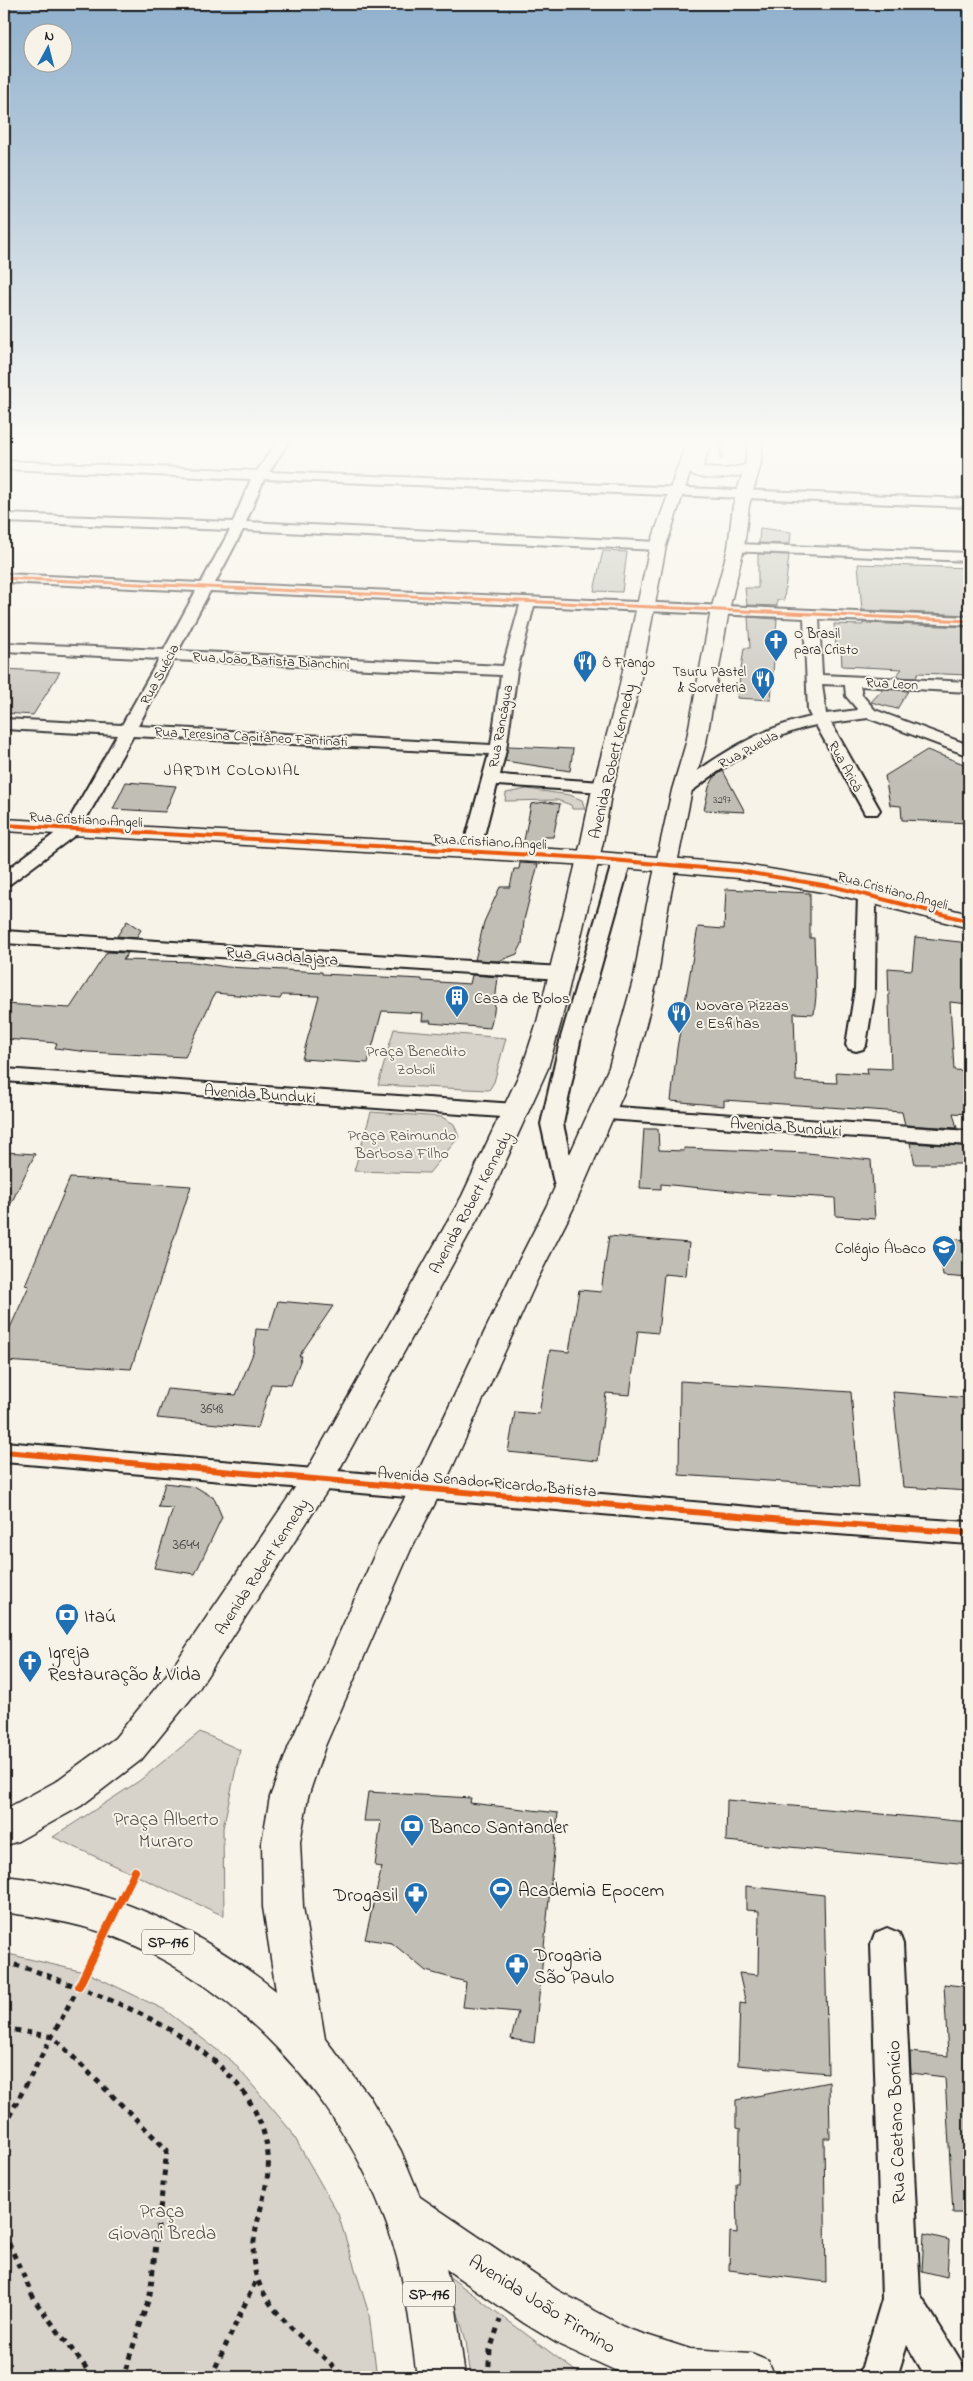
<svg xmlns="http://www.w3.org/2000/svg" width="973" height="2381" viewBox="0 0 973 2381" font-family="'Indie Flower',sans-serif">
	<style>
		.green { fill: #d7d3cb; stroke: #7a7874 }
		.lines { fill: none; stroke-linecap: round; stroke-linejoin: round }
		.stream { stroke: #72716c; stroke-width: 4.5 }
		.building { fill: #c0beb5; stroke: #1c1c1c }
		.minor-casing { stroke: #1c1c1c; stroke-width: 4 }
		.tertiary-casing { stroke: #1c1c1c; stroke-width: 3 }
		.primary-casing { stroke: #1c1c1c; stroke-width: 3 }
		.path { stroke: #1c1c1c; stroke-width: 5; stroke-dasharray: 5.5 5.5; stroke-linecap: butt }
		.minor { fill: #f7f3e8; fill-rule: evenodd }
		.tertiary { fill: #f7f3e8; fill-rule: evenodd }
		.primary { fill: #f7f3e8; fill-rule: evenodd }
		.cycleway-far3-casing { stroke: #f7f3e8; stroke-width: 5 }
		.cycleway-far2-casing { stroke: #f7f3e8; stroke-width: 6 }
		.cycleway-far1-casing { stroke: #f7f3e8; stroke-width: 9 }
		.cycleway-casing { stroke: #f7f3e8; stroke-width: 11 }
		.cycleway-far3 { stroke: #e8590c; stroke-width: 3 }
		.cycleway-far2 { stroke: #e8590c; stroke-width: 4 }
		.cycleway-far1 { stroke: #e8590c; stroke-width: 6 }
		.cycleway { stroke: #e8590c; stroke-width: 8 }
		.labels { text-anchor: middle; stroke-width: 4; stroke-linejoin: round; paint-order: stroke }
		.far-number-label { font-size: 11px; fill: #454442 }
		.far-poi-label { font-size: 14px; fill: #1c1c1c; stroke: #f7f3e8; text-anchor: start }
		.far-street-label { font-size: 14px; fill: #1c1c1c; stroke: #f7f3e8 }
		.number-label { font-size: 14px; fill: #454442 }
		.shield { fill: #f7f3e8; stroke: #5e5c59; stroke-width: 1 }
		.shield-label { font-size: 15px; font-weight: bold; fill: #1c1c1c }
		.street-label { font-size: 16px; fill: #1c1c1c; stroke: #f7f3e8 }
		.far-quarter-label { font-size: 16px; letter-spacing: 1px; fill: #1c1c1c; stroke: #f7f3e8 }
		.poi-label { font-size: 16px; fill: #1c1c1c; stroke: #f7f3e8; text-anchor: start }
		.park-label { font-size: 16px; fill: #545351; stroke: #f7f3e8 }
		.near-number-label { font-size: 16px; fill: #454442 }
		.near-poi-label { font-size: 19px; fill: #1c1c1c; stroke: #f7f3e8; text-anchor: start }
		.near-park-label { font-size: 19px; fill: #545351; stroke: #f7f3e8 }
		.near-street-label { font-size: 19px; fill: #1c1c1c; stroke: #f7f3e8 }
	</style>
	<rect width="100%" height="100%" fill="#f7f3e8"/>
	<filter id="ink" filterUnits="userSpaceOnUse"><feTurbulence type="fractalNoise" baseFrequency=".02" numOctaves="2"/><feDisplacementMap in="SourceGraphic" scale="10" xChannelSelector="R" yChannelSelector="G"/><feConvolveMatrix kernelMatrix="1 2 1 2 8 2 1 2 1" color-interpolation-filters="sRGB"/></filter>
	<g filter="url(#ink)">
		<g class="green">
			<path d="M527 789 570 795 582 800 585 809H572L571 805 557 800 505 801 506 793Z"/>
			<path d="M394 1029 506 1038 494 1082 489 1090 378 1085Z"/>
			<path d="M371 1112 442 1117 454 1124 459 1137 429 1173 354 1171Z"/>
			<path d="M200 1732 240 1750 223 1828 224 1916 53 1837 139 1781Z"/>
			<path d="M4 1953 88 1973 165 2010 233 2062 291 2131 338 2214 369 2314 377 2377H4Z"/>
			<path d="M447 2275 582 2376 586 2377H471L466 2341Z"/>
		</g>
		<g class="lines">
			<path class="stream" d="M721 458 722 443"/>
		</g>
		<g class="building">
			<path d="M760 528 791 532 790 544 759 543Z"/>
			<path d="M603 551 627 552 622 592 594 591Z"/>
			<path d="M758 554 789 555 784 600H777V606L747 605 745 588H758Z"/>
			<path d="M858 564 969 568V615L862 610Z"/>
			<path d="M748 617 777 619 771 700 737 698 744 648H750Z"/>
			<path d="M863 623 969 627V675L918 673 916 678 895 677 902 669 842 666 841 647 836 646 834 624 863 625Z"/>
			<path d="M4 669 60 672 33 715 4 713Z"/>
			<path d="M883 689 908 691 897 709 871 702Z"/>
			<path d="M508 746 573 749 570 771 505 761Z"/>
			<path d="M927 750 969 766V792H965L969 823 902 820 901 806 890 805 885 776Z"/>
			<path d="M723 771 745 812 704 810 709 787 715 776Z"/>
			<path d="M126 782 176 786 165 812 113 809Z"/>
			<path d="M546 802 560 804 553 837H545L542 847 523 846 531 804Z"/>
			<path d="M520 863 538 864 524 920 522 944 517 954 499 961 475 960 484 922 500 887H510L514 869H519Z"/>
			<path d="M726 889 810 893V938H814L816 996 814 1014 794 1013 796 1081 837 1083 836 1072 868 1074 867 1068 891 1069 888 968 912 970 915 937 969 943V1004L950 1002 954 1070 969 1071V1114L953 1113 957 1128 905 1125 902 1112 724 1100V1106L671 1101 677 1048 698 927 724 929Z"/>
			<path d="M127 921 141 930 136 938 117 936Z"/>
			<path d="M107 952 128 953 123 960 194 962 227 967 322 972V974L422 979V981L470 984 472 975 498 977 494 1011 490 1028 430 1023 431 1021H422L423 1013 382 1011 368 1063 302 1059 319 996 282 995 280 999 215 993 185 1057 88 1052 55 1048 57 1043 4 1039V1004L70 1008Z"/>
			<path d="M644 1129H658L659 1150 684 1151V1148L808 1153 871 1160 875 1219 836 1216 835 1198 752 1193 661 1184V1189L640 1188Z"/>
			<path d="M910 1143 962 1146 966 1164H915Z"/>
			<path d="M4 1152 35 1154 4 1218Z"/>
			<path d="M70 1178 191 1186 131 1369 4 1361V1341L29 1286 25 1285Z"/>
			<path d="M609 1236 689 1243 686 1276 664 1274 658 1333 638 1331 630 1395 606 1393 598 1461 508 1452 515 1412 539 1414 550 1350 569 1352 579 1290 601 1292Z"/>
			<path d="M939 1238 969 1240V1278L943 1276Z"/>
			<path d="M278 1301 333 1306 299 1356H302L291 1385 271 1384 258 1428 157 1418 167 1389 236 1395 254 1351 256 1329 269 1330Z"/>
			<path d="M680 1381 851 1392 859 1487 679 1475Z"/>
			<path d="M893 1392 969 1398V1491L903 1487Z"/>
			<path d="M165 1483 196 1487 214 1498 222 1517 195 1574 154 1568 173 1508 158 1507Z"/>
			<path d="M368 1792 471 1798 470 1803 558 1813 534 2043 511 2039 518 2012 463 2007 466 1982 426 1971 392 1943 365 1939 382 1867 375 1866 381 1821H364Z"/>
			<path d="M727 1800 969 1822V1864L726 1841Z"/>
			<path d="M746 1886 824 1895 828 2073 738 2065 740 2003 746 2004 739 1973 758 1975 759 1911 746 1910Z"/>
			<path d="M944 1984 969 1987V2213H953L945 2077 911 2073 910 2052 948 2056Z"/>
			<path d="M829 2082 830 2138H824L826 2282 729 2270 730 2232 737 2233 736 2184H739L740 2129 736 2128V2100Z"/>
			<path d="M924 2234 949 2240 947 2277 922 2271Z"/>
		</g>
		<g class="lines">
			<g class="minor-casing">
				<g id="minor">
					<path d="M276 443H288L269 472 969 499V507L264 479 246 522 658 542 665 546 658 550 243 530 215 583 969 617V625L819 619 822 675 969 682V692L860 686 862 695 875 710 969 745V756L868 718 831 723 880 810 877 814H865L816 725C776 733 742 755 709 778 699 785 689 797 676 794L674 790 676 786C718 756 759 728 811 717L808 711 804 618 534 606 517 671 506 750 500 775 602 782 608 783 610 787 608 791 602 792 497 785 480 851 477 855H465L462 851 489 754 133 736 78 833 10 884 4 885V872L66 825 117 735 4 729V719L122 725 159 659 4 651V643L164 650 196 591 4 582V574L201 583 230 530 4 522V514L233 522 251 479 4 469V461L257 471ZM210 591 520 605 503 666 178 651ZM173 660 501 675 491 745 138 726ZM822 684 845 685 846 696 858 710 826 714Z"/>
					<path d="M736 544 969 553V561L731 551 729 548 731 545Z"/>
					<path d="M622 855 628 856 631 860 581 1037 563 1124 578 1192 575 1197 567 1199 559 1197 556 1192 541 1124 561 1037 613 860 616 856Z"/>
					<path d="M867 889 874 891 876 895 875 989 866 1045 863 1049 856 1051 849 1049 846 1045 855 989 858 895 860 891Z"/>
					<path d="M4 931 561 967 568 969 571 973 568 977 561 979 4 943Z"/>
					<path d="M4 1069 516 1104 524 1106 527 1111 524 1116 516 1118 4 1081Z"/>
					<path d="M602 1106 969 1131V1145L594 1118 591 1113 594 1108Z"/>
					<path d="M4 1442 785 1510 969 1522V1544L785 1530 4 1462Z"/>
					<path d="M887 1928 899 1933 903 1944 920 2294 962 2363 967 2377H926L907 2345 897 2377H859L882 2299 871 1944 875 1933Z"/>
				</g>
			</g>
			<g class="tertiary-casing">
				<path id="tertiary" d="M4 819 588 851 739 864 835 880 969 914V928L834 894 739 878 588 865 4 831Z"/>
			</g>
			<g class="primary-casing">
				<path id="primary" d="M686 443H710L703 468 725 469 745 465 748 443H762L761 464 749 505 744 548 729 610 706 743 692 790 667 913 658 977 635 1067 574 1207 538 1278 443 1488 411 1549 325 1746 308 1797 300 1842 303 1907 325 2039 369 2096 401 2151 420 2197 557 2290 628 2329 690 2349 751 2353 768 2360 775 2377H630L560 2345 524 2323 446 2269 456 2309 465 2377H417C410 2325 405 2275 387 2225 341 2095 234 1980 104 1933 72 1922 37 1917 4 1912V1876C108 1887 195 1926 276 1991L263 1907 262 1842 270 1797 289 1746 377 1549 411 1487 510 1278 546 1207 609 1067 634 977 645 913 672 790 686 743 711 610 728 548 733 505 742 475C727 478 703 482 690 473L666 546 638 693 611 794 603 842 561 1022 548 1068 490 1196 329 1488 198 1690 141 1760 81 1806 18 1841 4 1846V1810L55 1782 115 1738 172 1668 307 1470 462 1196 522 1068 537 1022 581 842 591 794 618 693 650 546Z"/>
			</g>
			<g class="path">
				<path d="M4 1963C27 1966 50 1977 72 1985 148 2013 259 2063 268 2155 272 2195 243 2238 257 2278 271 2319 316 2347 344 2377"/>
				<path d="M4 2028 53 2037 167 2150 150 2295 123 2377"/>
				<path d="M4 2126 79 1986"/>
				<path d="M4 2233 35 2301 93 2377"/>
				<path d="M211 2377 257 2278"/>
				<path d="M488 2377 490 2350 500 2320"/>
			</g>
			<use href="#minor" class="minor"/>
			<use href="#tertiary" class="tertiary"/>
			<use href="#primary" class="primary"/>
			<g class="cycleway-far3-casing">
				<path id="cycleway-far3" d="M4 578 969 621"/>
			</g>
			<g class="cycleway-far2-casing">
				<path id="cycleway-far2" d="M4 825 588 858 739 871 835 887 969 921"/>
			</g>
			<g class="cycleway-far1-casing">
				<path id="cycleway-far1" d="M4 1452 785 1520 969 1533"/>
			</g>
			<g class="cycleway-casing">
				<path id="cycleway" d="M79 1986 135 1871"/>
			</g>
			<use href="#cycleway-far3" class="cycleway-far3"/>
			<use href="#cycleway-far2" class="cycleway-far2"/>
			<use href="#cycleway-far1" class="cycleway-far1"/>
			<use href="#cycleway" class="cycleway"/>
		</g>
	</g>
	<linearGradient id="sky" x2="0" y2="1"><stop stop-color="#90b0cc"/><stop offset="0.57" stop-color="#fbfaf5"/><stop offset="1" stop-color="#fbfaf5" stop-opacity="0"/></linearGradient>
	<rect width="973" height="776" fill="url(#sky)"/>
	<defs>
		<g id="church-pin" transform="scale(1.25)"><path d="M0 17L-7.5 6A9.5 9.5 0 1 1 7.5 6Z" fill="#1f6fb2" stroke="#f7f3e8"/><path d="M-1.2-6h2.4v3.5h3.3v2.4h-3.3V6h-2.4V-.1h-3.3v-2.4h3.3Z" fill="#fff"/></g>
		<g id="restaurant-pin" transform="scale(1.25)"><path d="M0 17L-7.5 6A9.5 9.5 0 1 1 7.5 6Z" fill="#1f6fb2" stroke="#f7f3e8"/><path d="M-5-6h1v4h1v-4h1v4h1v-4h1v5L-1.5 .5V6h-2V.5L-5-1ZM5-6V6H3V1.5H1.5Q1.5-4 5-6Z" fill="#fff"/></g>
		<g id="building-pin" transform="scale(1.25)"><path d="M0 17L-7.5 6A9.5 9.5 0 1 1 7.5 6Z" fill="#1f6fb2" stroke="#f7f3e8"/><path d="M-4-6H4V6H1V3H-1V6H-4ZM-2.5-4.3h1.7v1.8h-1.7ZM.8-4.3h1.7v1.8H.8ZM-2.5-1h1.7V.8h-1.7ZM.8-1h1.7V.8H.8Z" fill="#fff"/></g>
		<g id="school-pin" transform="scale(1.25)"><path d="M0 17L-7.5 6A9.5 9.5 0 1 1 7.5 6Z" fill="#1f6fb2" stroke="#f7f3e8"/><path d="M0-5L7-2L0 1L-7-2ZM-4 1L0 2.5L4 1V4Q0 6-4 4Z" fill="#fff"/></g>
		<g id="bank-pin" transform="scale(1.25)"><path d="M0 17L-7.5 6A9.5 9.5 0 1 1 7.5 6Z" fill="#1f6fb2" stroke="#f7f3e8"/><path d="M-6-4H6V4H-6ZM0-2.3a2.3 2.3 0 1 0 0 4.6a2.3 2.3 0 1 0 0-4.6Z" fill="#fff"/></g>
		<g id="stadium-pin" transform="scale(1.25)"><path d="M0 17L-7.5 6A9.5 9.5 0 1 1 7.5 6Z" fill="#1f6fb2" stroke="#f7f3e8"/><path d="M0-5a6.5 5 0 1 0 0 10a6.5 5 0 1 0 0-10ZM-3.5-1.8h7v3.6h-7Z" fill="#fff"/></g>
		<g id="pharmacy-pin" transform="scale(1.25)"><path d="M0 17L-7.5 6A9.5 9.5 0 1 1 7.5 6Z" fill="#1f6fb2" stroke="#f7f3e8"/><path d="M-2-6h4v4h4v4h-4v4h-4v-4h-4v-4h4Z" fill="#fff"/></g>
	</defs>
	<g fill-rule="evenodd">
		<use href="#church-pin" x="776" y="641"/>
		<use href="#restaurant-pin" x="585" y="662"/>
		<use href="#restaurant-pin" x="763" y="679"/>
		<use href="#building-pin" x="457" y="997"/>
		<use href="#restaurant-pin" x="679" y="1013"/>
		<use href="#school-pin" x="944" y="1247"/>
		<use href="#bank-pin" x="67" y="1615"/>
		<use href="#church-pin" x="30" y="1662"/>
		<use href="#bank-pin" x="412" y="1826"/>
		<use href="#stadium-pin" x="501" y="1889"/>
		<use href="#pharmacy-pin" x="416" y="1894"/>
		<use href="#pharmacy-pin" x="517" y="1965"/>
	</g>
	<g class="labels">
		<g class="far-number-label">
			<text x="722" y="803">3297</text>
		</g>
		<g class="far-poi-label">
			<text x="794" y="638">O Brasil<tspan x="794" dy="16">para Cristo</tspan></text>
			<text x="602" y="667">Ô Frango</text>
			<text x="746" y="676" text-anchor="end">Tsuru Pastel<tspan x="746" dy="16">&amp; Sorveteria</tspan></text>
		</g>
		<g class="far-street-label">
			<text transform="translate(271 660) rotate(3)" y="5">Rua João Batista Bianchini</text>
			<text transform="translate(159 674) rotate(-62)" y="5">Rua Suécia</text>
			<text transform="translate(892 683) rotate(3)" y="5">Rua Leon</text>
			<text transform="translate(500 726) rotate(-80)" y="5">Rua Rancágua</text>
			<text transform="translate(251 736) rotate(3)" y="5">Rua Teresina Capitâneo Fantinati</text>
			<text transform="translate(748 749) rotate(-28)" y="5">Rua Puebla</text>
			<text transform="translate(846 766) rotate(61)" y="5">Rua Aricá</text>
			<text transform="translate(86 819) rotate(3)" y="5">Rua Cristiano Angeli</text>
			<text transform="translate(490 841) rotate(3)" y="5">Rua Cristiano Angeli</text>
			<text transform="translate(893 890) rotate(15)" y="5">Rua Cristiano Angeli</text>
		</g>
		<g class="number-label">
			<text x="212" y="1413">3648</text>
		</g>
		<g class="shield">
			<rect x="142" y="1929.5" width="52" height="25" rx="4"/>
			<rect x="403" y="2281.5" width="52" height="25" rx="4"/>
		</g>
		<g class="shield-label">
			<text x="168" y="1947">SP-176</text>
			<text x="429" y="2299">SP-176</text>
		</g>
		<g class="street-label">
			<text transform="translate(611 761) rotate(-77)" y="6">Avenida Robert Kennedy</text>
			<text transform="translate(282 955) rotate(4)" y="6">Rua Guadalajara</text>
			<text transform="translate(260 1093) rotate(4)" y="6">Avenida Bunduki</text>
			<text transform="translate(786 1126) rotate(4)" y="6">Avenida Bunduki</text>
			<text transform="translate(470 1202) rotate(-62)" y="6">Avenida Robert Kennedy</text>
			<text transform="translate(487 1481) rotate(5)" y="6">Avenida Senador Ricardo Batista</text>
			<text transform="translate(261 1566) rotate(-57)" y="6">Avenida Robert Kennedy</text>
		</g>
		<g class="far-quarter-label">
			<text x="232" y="775">JARDIM COLONIAL</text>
		</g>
		<g class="poi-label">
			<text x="474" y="1003">Casa de Bolos</text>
			<text x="696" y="1010">Novara Pizzas<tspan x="696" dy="18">e Esfihas</tspan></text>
			<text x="926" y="1253" text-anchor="end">Colégio Ábaco</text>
		</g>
		<g class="park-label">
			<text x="416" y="1056">Praça Benedito<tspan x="416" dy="18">Zoboli</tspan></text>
			<text x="402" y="1140">Praça Raimundo<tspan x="402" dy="18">Barbosa Filho</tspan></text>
		</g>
		<g class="near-number-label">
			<text x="186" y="1549">3644</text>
		</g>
		<g class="near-poi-label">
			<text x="84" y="1622">Itaú</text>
			<text x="48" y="1658">Igreja<tspan x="48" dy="22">Restauração &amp; Vida</tspan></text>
			<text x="430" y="1833">Banco Santander</text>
			<text x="518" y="1896">Academia Epocem</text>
			<text x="398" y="1901" text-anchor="end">Drogasil</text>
			<text x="534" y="1961">Drogaria<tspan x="534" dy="22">São Paulo</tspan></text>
		</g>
		<g class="near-park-label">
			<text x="166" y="1825">Praça Alberto<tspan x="166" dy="22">Muraro</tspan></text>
			<text x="162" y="2217">Praça<tspan x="162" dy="22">Giovani Breda</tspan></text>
		</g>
		<g class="near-street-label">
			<text transform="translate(895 2122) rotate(-92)" y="7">Rua Caetano Bonício</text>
			<text transform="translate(543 2303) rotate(32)" y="7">Avenida João Firmino</text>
		</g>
	</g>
	<rect width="973" height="2381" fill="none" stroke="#f7f3e8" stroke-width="20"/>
	<rect x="10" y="10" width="953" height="2361" fill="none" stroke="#1c1c1c" stroke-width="2" filter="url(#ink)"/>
	<g transform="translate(48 48) rotate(7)"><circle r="24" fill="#f7f3e8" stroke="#9f9d96"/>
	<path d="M0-4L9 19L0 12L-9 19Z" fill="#1f6fb2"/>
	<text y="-8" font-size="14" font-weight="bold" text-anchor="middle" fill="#1c1c1c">N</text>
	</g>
</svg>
